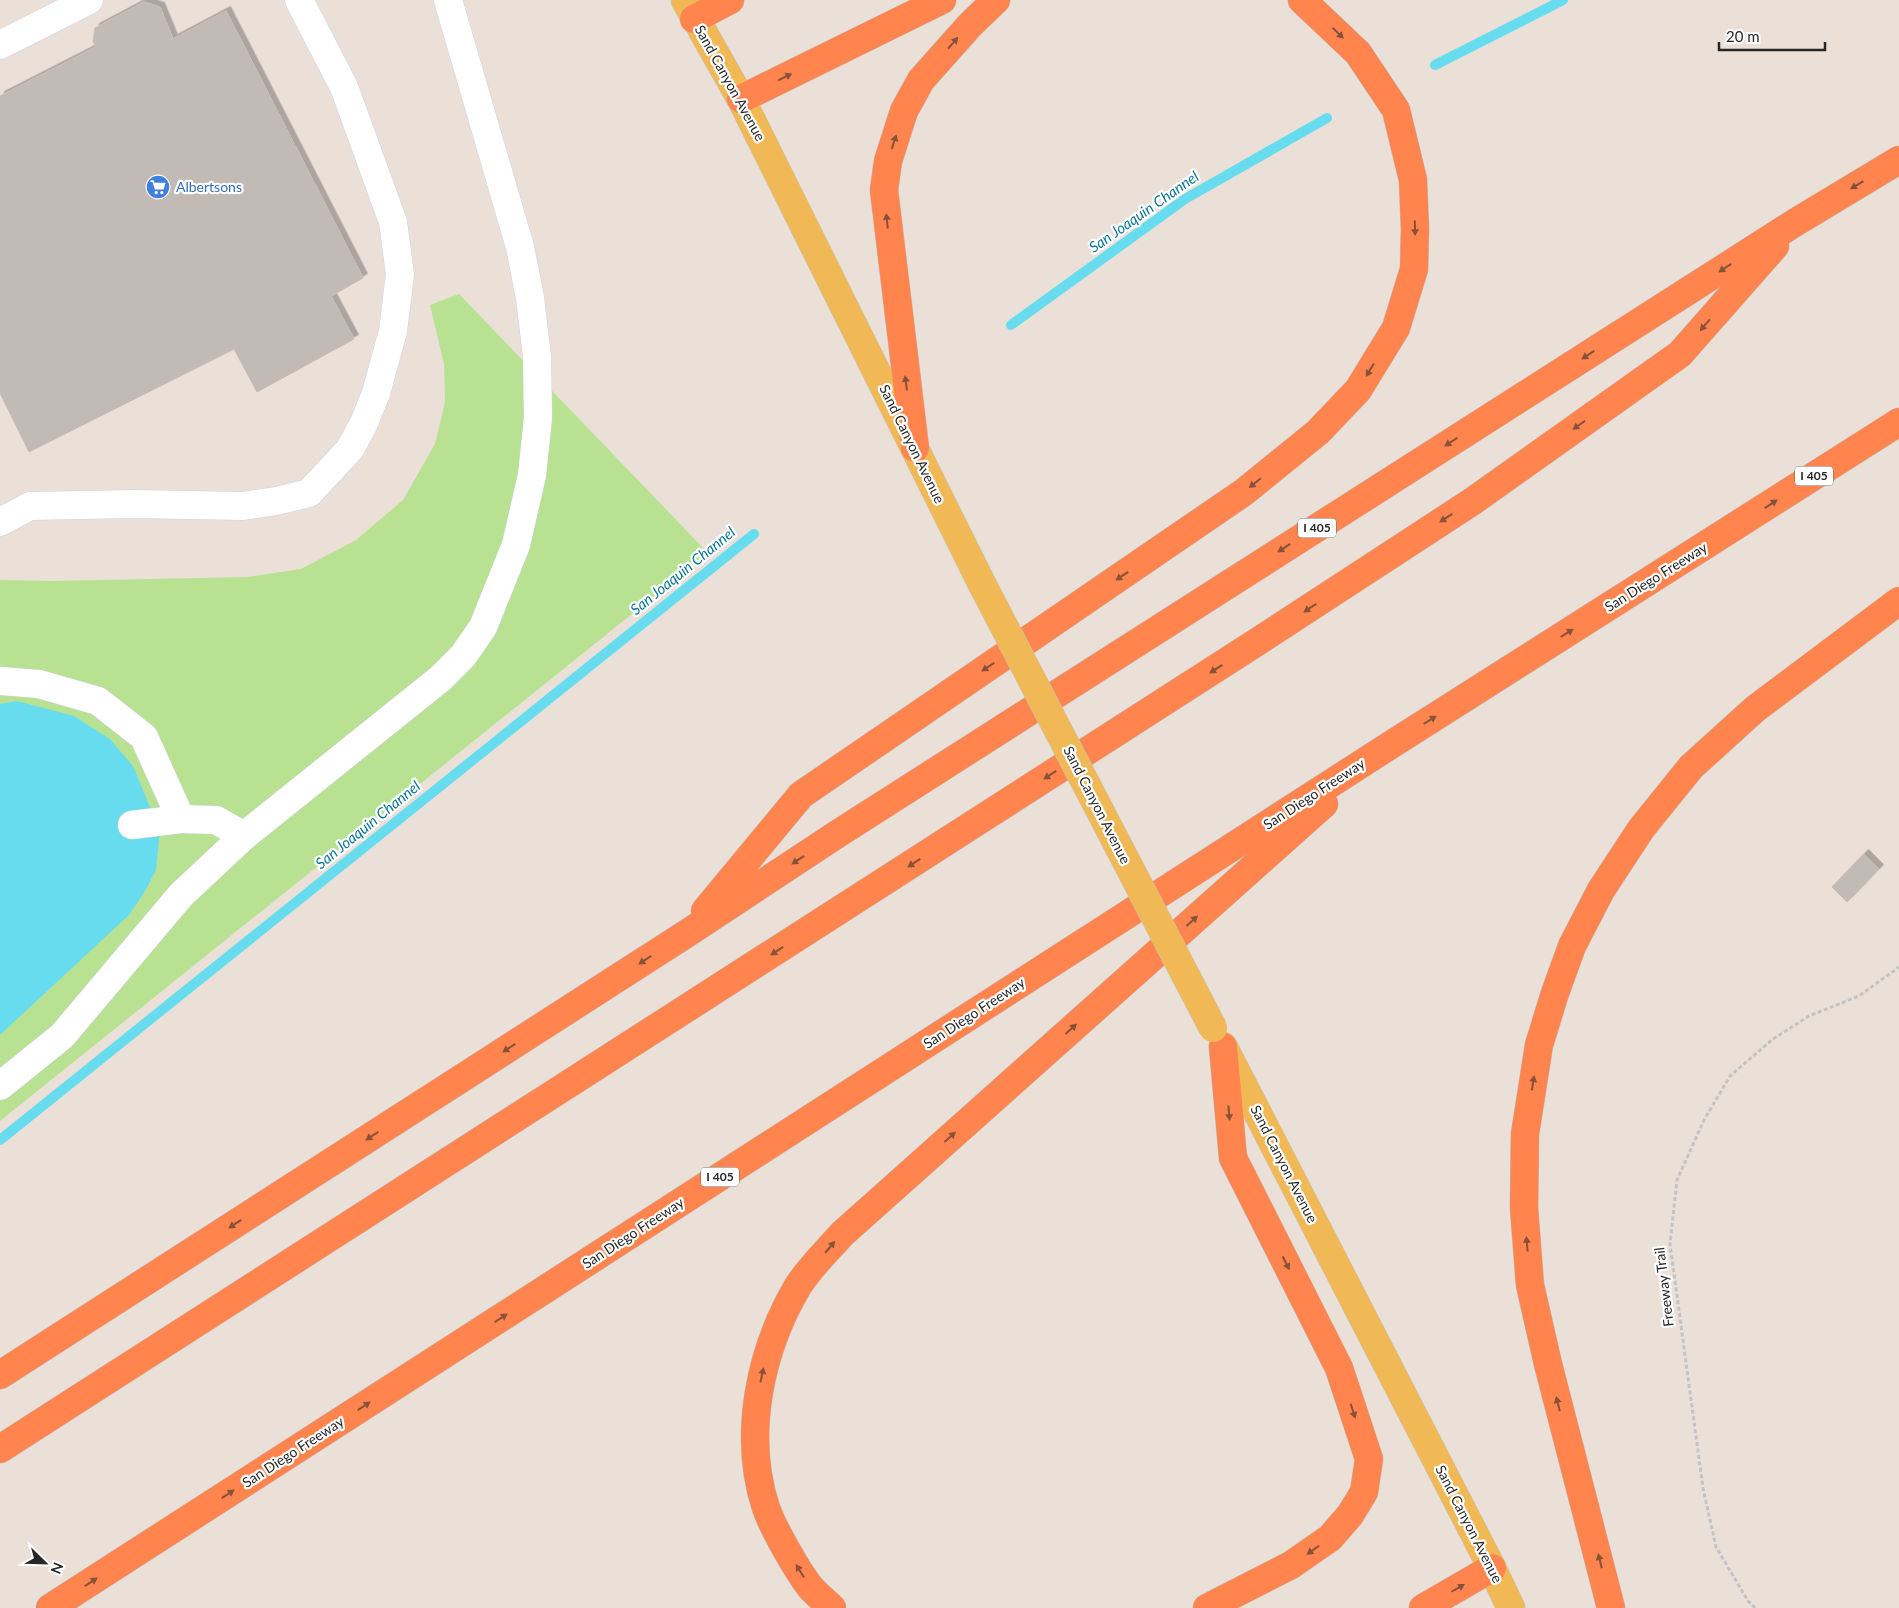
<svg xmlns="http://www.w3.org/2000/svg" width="1899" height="1608" viewBox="0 0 1899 1608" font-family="Lato,sans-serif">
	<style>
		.green { fill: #b8e292 }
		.water { fill: #68dcef }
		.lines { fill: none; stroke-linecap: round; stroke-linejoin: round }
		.stream { stroke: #68dcef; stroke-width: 10 }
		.building { fill: #c2bab5; stroke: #c5bcb2; filter: url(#shadow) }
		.minor-casing { stroke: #cdd3e1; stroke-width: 29 }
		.major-casing { stroke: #c3c3c3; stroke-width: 29 }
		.highway-casing { stroke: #c3c3c3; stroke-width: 29 }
		.path { stroke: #c3c3c3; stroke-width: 3; stroke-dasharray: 4 2.5; stroke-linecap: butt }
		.minor { stroke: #fff; stroke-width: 28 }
		.major { stroke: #f1b955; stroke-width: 28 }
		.highway { stroke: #ff844e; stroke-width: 28 }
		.major-bridge-casing { stroke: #c3c3c3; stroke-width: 29; stroke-linecap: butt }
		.major-bridge { stroke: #f1b955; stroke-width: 28 }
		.oneway { fill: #885139 }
		.labels { text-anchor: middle; stroke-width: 4.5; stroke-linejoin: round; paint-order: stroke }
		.shield { fill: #fff; stroke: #686868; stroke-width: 1 }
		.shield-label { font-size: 12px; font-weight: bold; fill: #272727 }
		.street-label { font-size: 14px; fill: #272727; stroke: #fff }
		.shop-label { font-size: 14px; fill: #366cbe; stroke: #fff; text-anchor: start }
		.water-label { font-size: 15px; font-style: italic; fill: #0b7896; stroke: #fff }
	</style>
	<defs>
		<filter id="shadow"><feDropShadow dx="4.5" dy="-4.5" stdDeviation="0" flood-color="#0004"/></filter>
	</defs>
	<rect width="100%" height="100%" fill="#eae0d8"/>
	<path class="green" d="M459 294 708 553 0 1121V580L53 581 247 577 301 569 356 540 403 500 435 444 445 402 444 364 430 305Z"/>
	<path class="water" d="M17 701 74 716 110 739 133 766 160 831 156 870 144 893 129 915 0 1035V704Z"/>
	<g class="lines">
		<g class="stream">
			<path d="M1435 65 1563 0"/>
			<path d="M1011 325 1185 199 1327 118"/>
			<path d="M0 1140 754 534"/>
		</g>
	</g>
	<g class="building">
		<path d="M144 2 160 7 173 39 226 11 363 278 331 296 354 339 257 392 234 349 29 452 0 393V96L96 47 93 41 95 28Z"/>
		<path d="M1864 854 1879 869 1847 902 1832 887Z"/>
	</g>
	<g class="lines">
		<g class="minor-casing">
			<g id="minor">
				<path d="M0 45 89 0"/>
				<path d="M0 522 30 506 133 504 243 506 276 501 309 493 350 449 364 423 376 393 393 331 400 274 393 222 344 87 299 0"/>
				<path d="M0 681 39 684 98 701 144 737 181 819 216 820 244 836"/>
				<path d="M132 825 181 819"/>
				<path d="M0 1086 62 1036 181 895 244 836 441 678 463 656 483 627 516 545 532 475 538 418 537 356 530 298 520 247 448 0"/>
			</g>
		</g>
		<g class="major-casing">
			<g id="major">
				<path d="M685 0 741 99 982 584"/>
				<path d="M1223 1046 1492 1568 1511 1608"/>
			</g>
		</g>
		<g class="highway-casing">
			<g id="highway">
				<path d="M694 19 730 0"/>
				<path d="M741 99 942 0"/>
				<path d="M915 448 884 190 888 161 904 111 921 80 970 25 996 0"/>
				<path d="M705 911 801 795 1244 492 1318 432 1358 390 1396 328 1414 269 1415 229 1413 180 1396 110 1358 53 1302 0"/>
				<path d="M0 1375 686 934 839 833 1796 222 1899 160"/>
				<path d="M0 1449 1257 642 1473 501 1680 354 1775 246"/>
				<path d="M50 1608 1389 746 1899 422"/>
				<path d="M832 1608C825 1601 817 1595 810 1587 797 1570 773 1528 766 1508 742 1435 760 1350 798 1286 810 1267 828 1250 842 1234L1324 804"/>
				<path d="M1207 1608 1291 1565 1330 1538 1350 1515 1364 1492 1369 1459 1339 1368 1233 1158 1223 1047"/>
				<path d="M1423 1608 1492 1568"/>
				<path d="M1611 1608 1548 1364 1530 1285 1524 1208 1525 1134 1539 1045 1555 993 1572 946 1601 890 1641 829 1691 767 1755 709 1899 601"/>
			</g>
		</g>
		<path class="path" d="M1755 1608 1748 1601 1716 1547 1703 1488 1670 1244 1677 1180 1704 1120 1730 1076 1773 1039 1809 1016 1859 996 1899 967"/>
		<use href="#minor" class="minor"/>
		<use href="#major" class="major"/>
		<use href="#highway" class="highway"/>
		<g class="major-bridge-casing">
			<path id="major-bridge" d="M982 584 1213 1028"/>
		</g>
		<use href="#major-bridge" class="major-bridge"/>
	</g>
	<defs><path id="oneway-solid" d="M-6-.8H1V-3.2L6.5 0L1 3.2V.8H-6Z" transform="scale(1.25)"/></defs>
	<g class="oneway">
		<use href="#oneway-solid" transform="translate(1338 33) rotate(44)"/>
		<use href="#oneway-solid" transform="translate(953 43) rotate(-49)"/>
		<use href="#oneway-solid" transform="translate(785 77) rotate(-26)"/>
		<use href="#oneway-solid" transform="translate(894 142) rotate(-72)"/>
		<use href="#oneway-solid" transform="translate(1857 185) rotate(149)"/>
		<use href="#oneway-solid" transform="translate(887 221) rotate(-96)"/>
		<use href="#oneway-solid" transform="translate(1415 228) rotate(89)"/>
		<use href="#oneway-solid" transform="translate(1725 268) rotate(147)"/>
		<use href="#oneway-solid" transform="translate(1705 325) rotate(131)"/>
		<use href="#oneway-solid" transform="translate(1588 355) rotate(147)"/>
		<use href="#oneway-solid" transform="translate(1370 370) rotate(121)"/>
		<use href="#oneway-solid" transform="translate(906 383) rotate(-97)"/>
		<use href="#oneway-solid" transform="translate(1579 425) rotate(145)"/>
		<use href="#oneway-solid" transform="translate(1451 442) rotate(147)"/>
		<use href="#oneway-solid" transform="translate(1255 483) rotate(141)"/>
		<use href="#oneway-solid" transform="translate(1771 504) rotate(-33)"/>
		<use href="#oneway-solid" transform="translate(1446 518) rotate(147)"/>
		<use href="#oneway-solid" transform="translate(1284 548) rotate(147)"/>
		<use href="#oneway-solid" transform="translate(1122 576) rotate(146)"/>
		<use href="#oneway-solid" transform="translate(1310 608) rotate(147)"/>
		<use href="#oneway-solid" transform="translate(1567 633) rotate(-32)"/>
		<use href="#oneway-solid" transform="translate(988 667) rotate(146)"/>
		<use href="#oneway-solid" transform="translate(1216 669) rotate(147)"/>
		<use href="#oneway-solid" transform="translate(1430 720) rotate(-32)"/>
		<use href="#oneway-solid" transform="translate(1050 775) rotate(147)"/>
		<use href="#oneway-solid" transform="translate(798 860) rotate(146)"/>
		<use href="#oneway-solid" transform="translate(914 863) rotate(147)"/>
		<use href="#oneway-solid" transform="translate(1192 921) rotate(-42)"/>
		<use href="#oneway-solid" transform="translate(777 951) rotate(147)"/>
		<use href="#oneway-solid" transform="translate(645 960) rotate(147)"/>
		<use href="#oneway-solid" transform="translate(1071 1029) rotate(-42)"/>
		<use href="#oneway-solid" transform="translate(509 1048) rotate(147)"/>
		<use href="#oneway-solid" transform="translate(1533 1083) rotate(-81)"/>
		<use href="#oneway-solid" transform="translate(1229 1113) rotate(85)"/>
		<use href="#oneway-solid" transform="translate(372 1136) rotate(147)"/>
		<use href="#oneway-solid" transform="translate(950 1137) rotate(-42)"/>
		<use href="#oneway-solid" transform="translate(235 1224) rotate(147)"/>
		<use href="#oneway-solid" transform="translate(1527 1244) rotate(-95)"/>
		<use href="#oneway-solid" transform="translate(830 1247) rotate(-50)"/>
		<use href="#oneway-solid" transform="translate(1286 1263) rotate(63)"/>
		<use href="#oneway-solid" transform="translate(501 1318) rotate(-33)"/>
		<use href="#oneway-solid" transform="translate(762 1375) rotate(-78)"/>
		<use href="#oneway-solid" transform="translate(1558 1404) rotate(-104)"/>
		<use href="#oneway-solid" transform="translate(364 1406) rotate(-33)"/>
		<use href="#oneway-solid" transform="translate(1353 1411) rotate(72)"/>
		<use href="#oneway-solid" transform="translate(228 1494) rotate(-33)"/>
		<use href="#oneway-solid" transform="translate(1313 1550) rotate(145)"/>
		<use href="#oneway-solid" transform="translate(1600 1561) rotate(-104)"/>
		<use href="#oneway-solid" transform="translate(800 1571) rotate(-122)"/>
		<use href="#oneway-solid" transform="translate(91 1582) rotate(-33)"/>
		<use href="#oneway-solid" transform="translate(1458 1588) rotate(-30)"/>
	</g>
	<defs>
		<g id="supermarket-disc" transform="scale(1.25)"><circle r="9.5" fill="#3f7fe0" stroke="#fff"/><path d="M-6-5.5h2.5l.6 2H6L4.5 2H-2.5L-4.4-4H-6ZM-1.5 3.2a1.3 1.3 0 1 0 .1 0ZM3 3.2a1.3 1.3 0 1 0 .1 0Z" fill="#fff"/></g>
	</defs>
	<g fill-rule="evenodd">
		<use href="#supermarket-disc" x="158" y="187"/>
	</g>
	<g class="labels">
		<g class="shield">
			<rect x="1795" y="466.5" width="38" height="19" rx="4"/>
			<rect x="1298" y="518.5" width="38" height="19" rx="4"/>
			<rect x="701" y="1167.5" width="38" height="19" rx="4"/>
		</g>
		<g class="shield-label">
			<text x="1814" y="480">I 405</text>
			<text x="1317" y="532">I 405</text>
			<text x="720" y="1181">I 405</text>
		</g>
		<g class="street-label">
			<text transform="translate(730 83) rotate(61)" y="5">Sand Canyon Avenue</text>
			<text transform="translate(912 444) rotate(64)" y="5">Sand Canyon Avenue</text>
			<text transform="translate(1656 577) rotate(-32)" y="5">San Diego Freeway</text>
			<text transform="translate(1314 794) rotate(-33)" y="5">San Diego Freeway</text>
			<text transform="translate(1097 805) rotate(63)" y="5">Sand Canyon Avenue</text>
			<text transform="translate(974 1013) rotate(-33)" y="5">San Diego Freeway</text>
			<text transform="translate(1284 1164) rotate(63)" y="5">Sand Canyon Avenue</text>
			<text transform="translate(633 1233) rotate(-33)" y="5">San Diego Freeway</text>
			<text transform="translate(1664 1287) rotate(-97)" y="5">Freeway Trail</text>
			<text transform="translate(293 1452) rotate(-33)" y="5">San Diego Freeway</text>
			<text transform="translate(1469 1524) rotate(63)" y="5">Sand Canyon Avenue</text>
		</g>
		<g class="shop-label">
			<text x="176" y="192">Albertsons</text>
		</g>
		<g class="water-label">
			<text transform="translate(1144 212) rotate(-35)" y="5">San Joaquin Channel</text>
			<text transform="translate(683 571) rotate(-39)" y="5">San Joaquin Channel</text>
			<text transform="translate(368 825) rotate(-39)" y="5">San Joaquin Channel</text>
		</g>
	</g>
	<g transform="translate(45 1563) rotate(113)" stroke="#ffffff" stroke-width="4" paint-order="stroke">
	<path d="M0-4L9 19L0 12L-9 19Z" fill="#272727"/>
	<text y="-8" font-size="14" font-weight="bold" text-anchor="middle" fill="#272727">N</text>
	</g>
	<path d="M1719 42v8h106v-8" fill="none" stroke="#272727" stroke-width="2.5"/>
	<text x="1726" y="42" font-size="15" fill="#272727" stroke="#ffffff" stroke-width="4" paint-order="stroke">20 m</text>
</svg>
